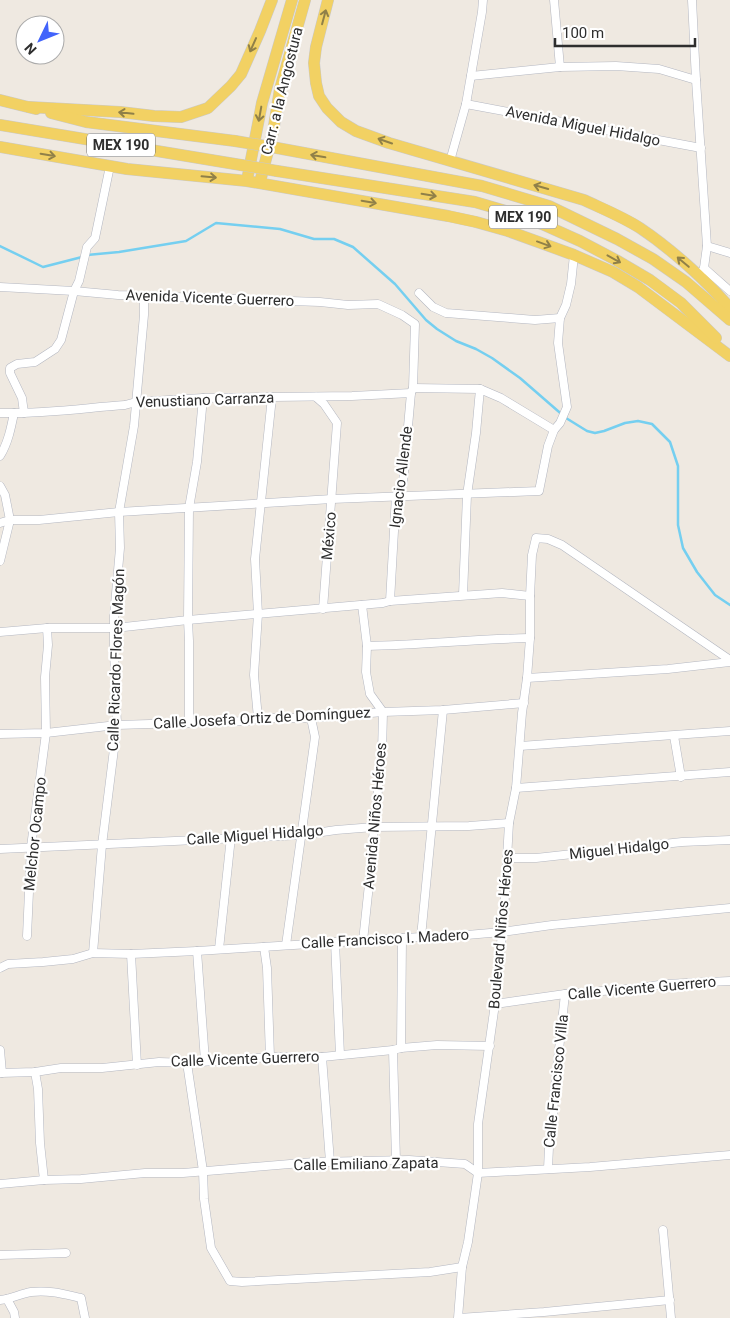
<svg xmlns="http://www.w3.org/2000/svg" width="730" height="1318" viewBox="0 0 730 1318" font-family="Roboto,sans-serif">
	<style>
		.lines { fill: none; stroke-linecap: round; stroke-linejoin: round }
		.stream { stroke: #75cff0; stroke-width: 2.5 }
		.street-casing { stroke: #b4b7c1; stroke-width: 9 }
		.primary-casing { stroke: #c9c9c9; stroke-width: 12 }
		.street { stroke: #fff; stroke-width: 8 }
		.primary { stroke: #f2d163; stroke-width: 11 }
		.primary-bridge-casing { stroke: #c9c9c9; stroke-width: 12; stroke-linecap: butt }
		.primary-bridge { stroke: #f2d163; stroke-width: 11 }
		.oneway { stroke: #908048 }
		.labels { text-anchor: middle; stroke-width: 4.5; stroke-linejoin: round; paint-order: stroke }
		.shield { fill: #fff; stroke: #6d6d6d; stroke-width: 1 }
		.shield-label { font-size: 14px; font-weight: bold; fill: #2e2e2e }
		.street-label { font-size: 15px; fill: #2e2e2e; stroke: #fff }
	</style>
	<rect width="100%" height="100%" fill="#efe9e1"/>
	<g class="lines">
		<g class="stream">
			<path d="M0 246 43 267 82 257"/>
			<path d="M87 255 119 252 186 241 216 223 280 229 314 239H334L353 247 395 284 426 320 437 329 456 341 476 349 492 358 520 378 566 418 587 431 595 433 604 431 625 423 638 421 652 424 670 442 678 466V525L683 548 697 572 715 595 730 605"/>
		</g>
		<g class="street-casing">
			<g id="street">
				<path d="M554 0 560 67"/>
				<path d="M692 0 696 80 707 246 704 268 700 276"/>
				<path d="M471 76 560 67 616 66 659 69 696 80"/>
				<path d="M466 104 701 148"/>
				<path d="M450 161 466 104 482 12 483 0"/>
				<path d="M707 246 730 253"/>
				<path d="M704 268 730 291"/>
				<path d="M0 287 74 291 118 295 320 302 348 305 378 304 402 315 415 324 413 388 411 393 403 483 396 496 390 601"/>
				<path d="M419 293 433 307 446 313 535 320 560 318"/>
				<path d="M413 388 480 389"/>
				<path d="M316 397 324 404 337 423 323 609"/>
				<path d="M0 413C42 414 84 408 125 405L136 402 203 398 352 396 411 393"/>
				<path d="M24 413 22 398 10 373V368L17 364 35 362 55 349 61 340 74 291 79 281 87 247 95 238 110 166"/>
				<path d="M0 456C8 443 11 428 14 413"/>
				<path d="M0 486 5 495 10 520 0 561"/>
				<path d="M0 523 10 520H39L119 512 332 499 539 491 548 446 554 430 560 423 567 407 558 343 560 318 566 305 571 284 574 255"/>
				<path d="M463 595 467 495 476 433 480 389 501 398 554 430"/>
				<path d="M362 605 367 646 366 672 370 694 383 712 382 753 374 827 370 875 363 941"/>
				<path d="M0 632 47 628H115L188 620 383 603 390 601 502 593 530 596"/>
				<path d="M367 646C421 645 476 639 530 638"/>
				<path d="M527 678 668 669 730 662"/>
				<path d="M258 718 254 675 258 614 255 559 272 397"/>
				<path d="M189 723V641L188 620 189 508 197 462 203 398"/>
				<path d="M0 734 46 733 117 725 248 721 258 718H311L383 712 443 710 524 703"/>
				<path d="M674 736 681 777"/>
				<path d="M520 746 730 731"/>
				<path d="M516 788 730 772"/>
				<path d="M0 849 302 835 336 830 374 827 469 826 509 823"/>
				<path d="M508 858H536L682 842 730 840"/>
				<path d="M27 936 31 847 46 733 45 677 48 645 47 628"/>
				<path d="M421 937 443 710"/>
				<path d="M335 942 340 1055"/>
				<path d="M286 945 315 737 311 718"/>
				<path d="M264 947 267 968 270 1057"/>
				<path d="M219 949 231 837"/>
				<path d="M197 951 205 1061"/>
				<path d="M93 953 102 845 117 725 114 651V616L120 548 119 512 134 426 144 315V296"/>
				<path d="M131 954 137 1065"/>
				<path d="M0 968 8 964 43 962 73 959 93 953 131 954 197 951 421 937 455 936 502 932 552 925 730 908"/>
				<path d="M495 1004 565 994 640 988 665 984 730 981"/>
				<path d="M401 1048 402 938"/>
				<path d="M0 1050 2 1073"/>
				<path d="M393 1050 396 1161"/>
				<path d="M322 1057 330 1162"/>
				<path d="M187 1063 203 1171 204 1199 211 1248 230 1281 242 1282 430 1272 462 1267"/>
				<path d="M35 1072 38 1089 40 1143 44 1180"/>
				<path d="M0 1073 35 1072 61 1068H102L159 1062 187 1063 270 1057H322L393 1050 401 1048 437 1045 490 1046"/>
				<path d="M548 1169 549 1147 553 1126 554 1096 565 994"/>
				<path d="M0 1184 44 1180 81 1179 145 1173H183L314 1162 409 1160 465 1164 478 1173 590 1167 730 1155"/>
				<path d="M663 1230 671 1318"/>
				<path d="M0 1255 66 1253"/>
				<path d="M7 1299 14 1312 15 1318"/>
				<path d="M0 1300C11 1299 20 1294 31 1292 50 1290 63 1294 81 1298L85 1318"/>
				<path d="M458 1318 462 1267 468 1242 478 1173V1124L495 1004 504 913 509 823 516 788 522 713 527 678 530 638V596L532 555 536 538 548 539 562 545 730 660"/>
				<path d="M459 1318 544 1312 670 1300"/>
			</g>
		</g>
		<g class="primary-casing">
			<g id="primary">
				<path d="M328 0 316 47 314 63 316 83 319 96 327 108 341 122 356 131 389 143 584 200C603 209 623 217 640 228 670 248 706 280 730 308"/>
				<path d="M0 100 36 109"/>
				<path d="M29 107 120 112 154 116 181 117 208 108 231 86 241 74 260 31 272 0"/>
				<path d="M51 113 86 122 235 141"/>
				<path d="M0 125 241 165"/>
				<path d="M0 147 127 169 247 181 448 216 476 222 508 231 574 255 613 272 638 287 730 356"/>
				<path d="M277 148 482 186 549 206 617 239 653 259 686 282 730 320"/>
				<path d="M277 171 475 202 509 212 542 224 580 241 616 260 650 280 681 303 716 338"/>
				<path d="M248 175 262 103 292 0"/>
				<path d="M261 178 273 132 280 89 305 0"/>
			</g>
		</g>
		<use href="#street" class="street"/>
		<use href="#primary" class="primary"/>
		<g class="primary-bridge-casing">
			<g id="primary-bridge">
				<path d="M235 141 277 148"/>
				<path d="M241 165 277 171"/>
			</g>
		</g>
		<use href="#primary-bridge" class="primary-bridge"/>
	</g>
	<defs><path id="oneway-shaft" d="M-6 0H5M1.5-3L5.5 0L1.5 3" fill="none" stroke-width="1.6" stroke-linecap="round" stroke-linejoin="round" transform="scale(1.25)"/></defs>
	<g class="oneway">
		<use href="#oneway-shaft" transform="translate(324 17) rotate(-75)"/>
		<use href="#oneway-shaft" transform="translate(253 45) rotate(114)"/>
		<use href="#oneway-shaft" transform="translate(126 113) rotate(-174)"/>
		<use href="#oneway-shaft" transform="translate(260 114) rotate(100)"/>
		<use href="#oneway-shaft" transform="translate(385 141) rotate(-161)"/>
		<use href="#oneway-shaft" transform="translate(48 155) rotate(10)"/>
		<use href="#oneway-shaft" transform="translate(318 156) rotate(-170)"/>
		<use href="#oneway-shaft" transform="translate(209 177) rotate(5)"/>
		<use href="#oneway-shaft" transform="translate(541 187) rotate(-164)"/>
		<use href="#oneway-shaft" transform="translate(429 195) rotate(9)"/>
		<use href="#oneway-shaft" transform="translate(369 202) rotate(10)"/>
		<use href="#oneway-shaft" transform="translate(544 244) rotate(20)"/>
		<use href="#oneway-shaft" transform="translate(614 259) rotate(29)"/>
		<use href="#oneway-shaft" transform="translate(683 262) rotate(-140)"/>
	</g>
	<g class="labels">
		<g class="shield">
			<rect x="87" y="133.5" width="68" height="23" rx="4"/>
			<rect x="489" y="205.5" width="68" height="23" rx="4"/>
		</g>
		<g class="shield-label">
			<text x="121" y="150">MEX 190</text>
			<text x="523" y="222">MEX 190</text>
		</g>
		<g class="street-label">
			<text transform="translate(282 91) rotate(-76)" y="5">Carr. a la Angostura</text>
			<text transform="translate(583 126) rotate(11)" y="5">Avenida Miguel Hidalgo</text>
			<text transform="translate(210 298) rotate(2)" y="5">Avenida Vicente Guerrero</text>
			<text transform="translate(205 400) rotate(-2)" y="5">Venustiano Carranza</text>
			<text transform="translate(401 477) rotate(-83)" y="5">Ignacio Allende</text>
			<text transform="translate(329 536) rotate(-85)" y="5">México</text>
			<text transform="translate(116 660) rotate(-88)" y="5">Calle Ricardo Flores Magón</text>
			<text transform="translate(262 718) rotate(-3)" y="5">Calle Josefa Ortiz de Domínguez</text>
			<text transform="translate(375 816) rotate(-85)" y="5">Avenida Niños Héroes</text>
			<text transform="translate(35 834) rotate(-84)" y="5">Melchor Ocampo</text>
			<text transform="translate(255 835) rotate(-4)" y="5">Calle Miguel Hidalgo</text>
			<text transform="translate(619 849) rotate(-6)" y="5">Miguel Hidalgo</text>
			<text transform="translate(501 929) rotate(-85)" y="5">Boulevard Niños Héroes</text>
			<text transform="translate(385 939) rotate(-3)" y="5">Calle Francisco I. Madero</text>
			<text transform="translate(642 988) rotate(-5)" y="5">Calle Vicente Guerrero</text>
			<text transform="translate(245 1059) rotate(-2)" y="5">Calle Vicente Guerrero</text>
			<text transform="translate(556 1081) rotate(-84)" y="5">Calle Francisco Villa</text>
			<text transform="translate(366 1164) rotate(-1)" y="5">Calle Emiliano Zapata</text>
		</g>
	</g>
	<g transform="translate(40 40) rotate(227)"><circle r="24" fill="#ffffff" stroke="#ababab"/>
	<path d="M0-4L9 19L0 12L-9 19Z" fill="#4264fb"/>
	<text y="-8" font-size="14" font-weight="bold" text-anchor="middle" fill="#2e2e2e">N</text>
	</g>
	<path d="M555 38v8h140v-8" fill="none" stroke="#2e2e2e" stroke-width="2.5"/>
	<text x="562" y="38" font-size="15" fill="#2e2e2e" stroke="#ffffff" stroke-width="4" paint-order="stroke">100 m</text>
</svg>
